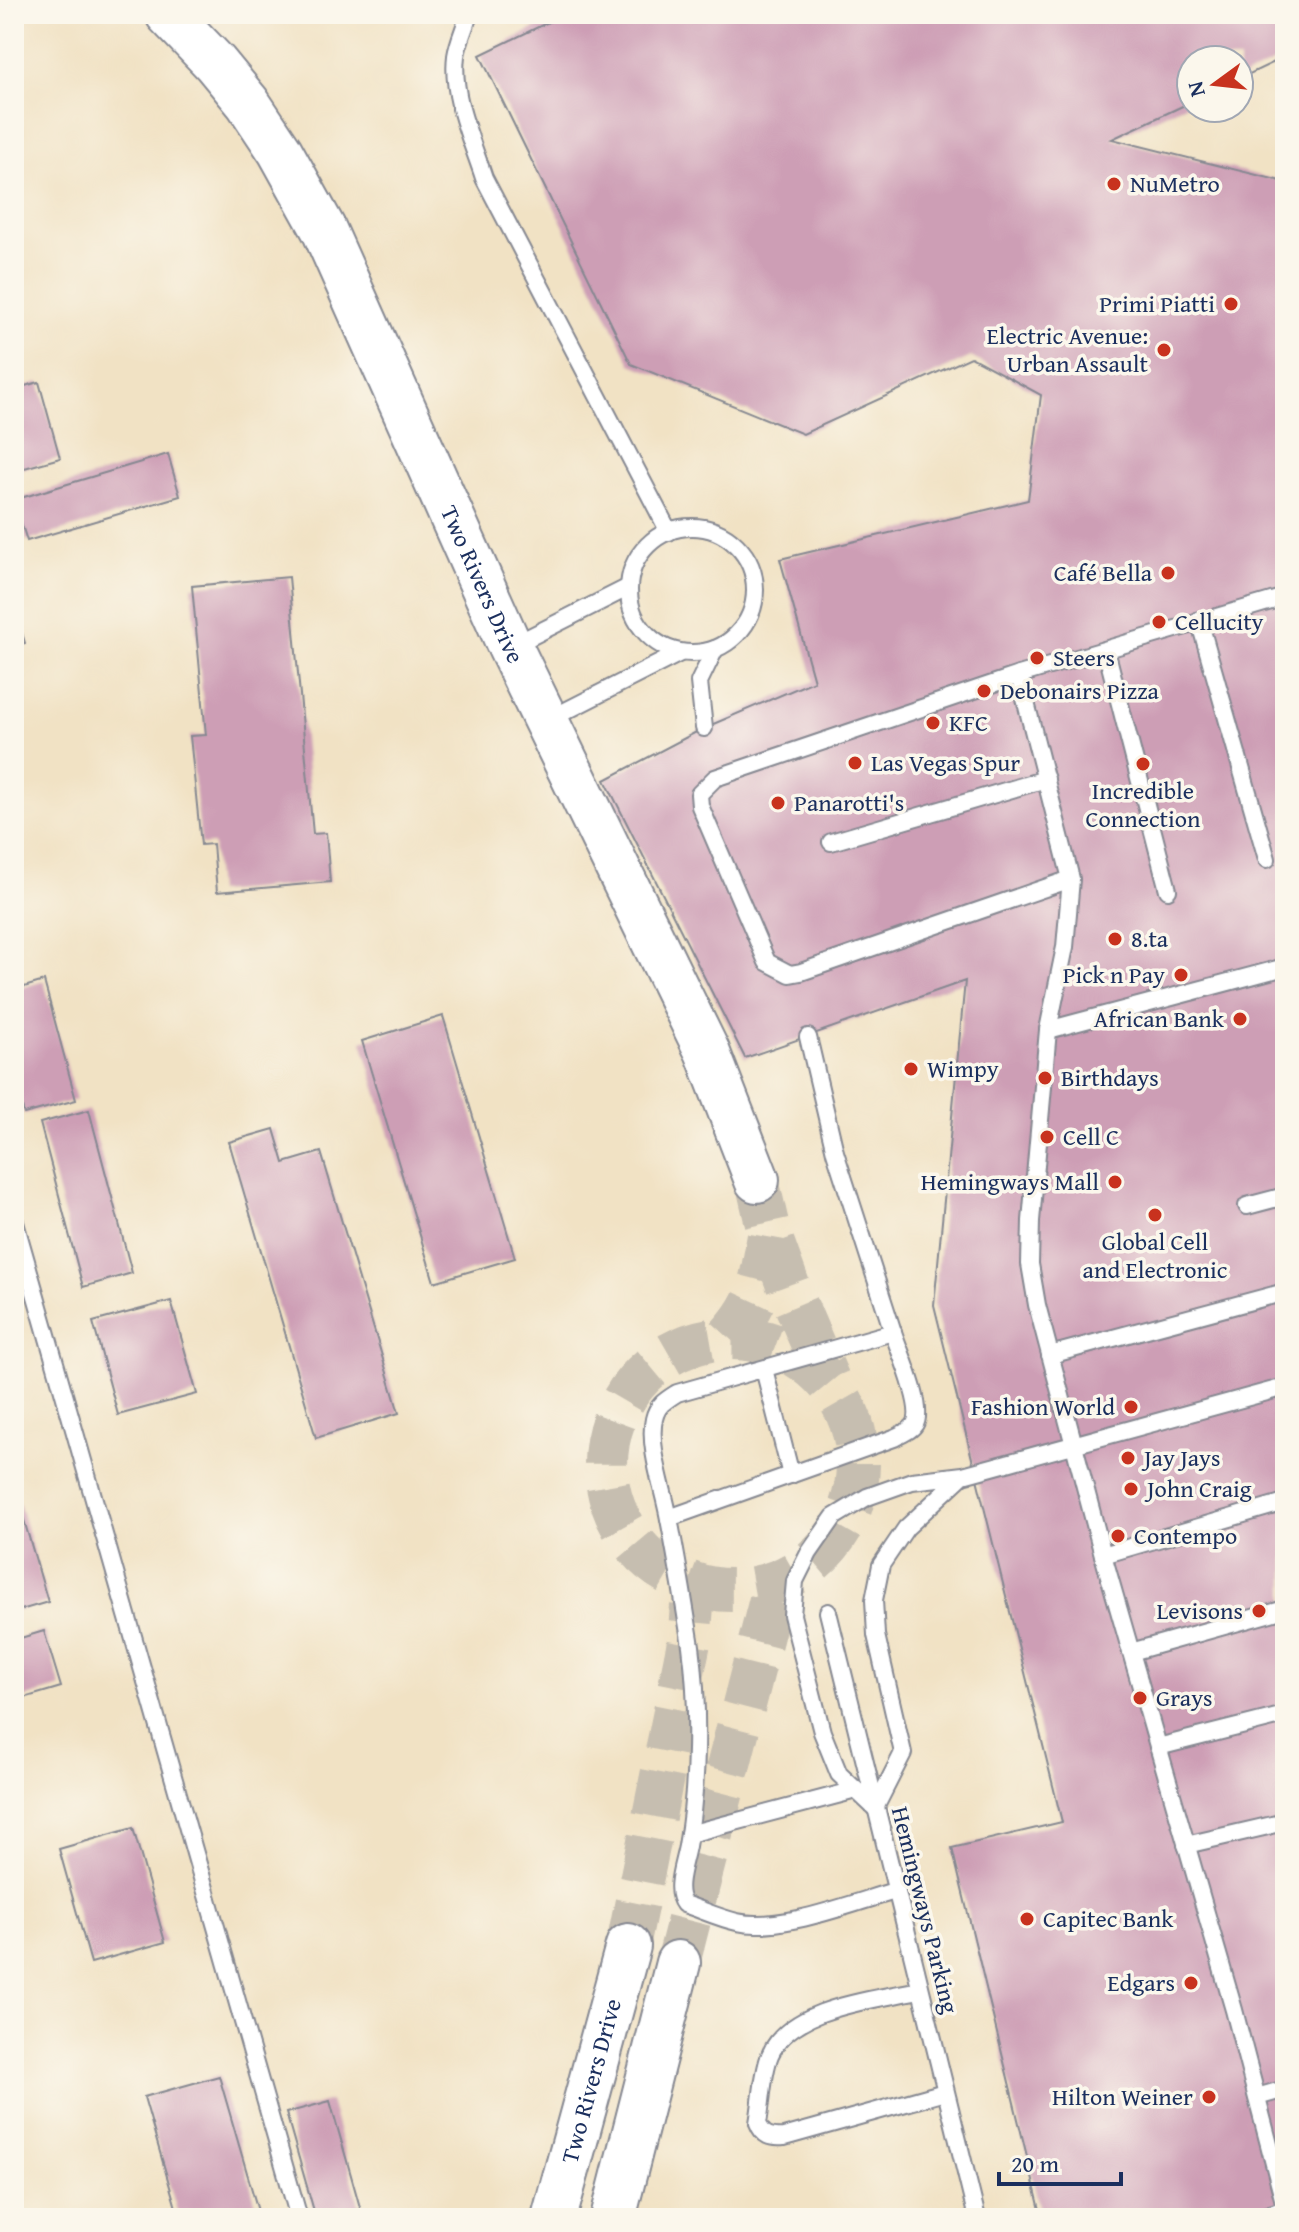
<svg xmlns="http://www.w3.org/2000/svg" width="1299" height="2232" viewBox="0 0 1299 2232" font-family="'Gentium Book Plus',serif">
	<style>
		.building { fill: #cd9eb5 }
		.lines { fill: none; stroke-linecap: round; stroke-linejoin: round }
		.secondary-tunnel { stroke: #c6beb0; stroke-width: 44; stroke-dasharray: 44 22; stroke-linecap: butt }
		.service-casing { stroke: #868891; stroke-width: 20 }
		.secondary-casing { stroke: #868891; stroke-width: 48 }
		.service { stroke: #fff; stroke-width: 16 }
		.secondary { stroke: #fff; stroke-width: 44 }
		.poi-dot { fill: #c8321e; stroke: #fbf7ec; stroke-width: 3 }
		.labels { text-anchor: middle; stroke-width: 7; stroke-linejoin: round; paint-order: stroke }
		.poi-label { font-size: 24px; fill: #1b2f5e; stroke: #fbf7ec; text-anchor: start }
		.street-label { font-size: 24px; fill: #1b2f5e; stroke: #fbf7ec }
	</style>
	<rect width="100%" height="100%" fill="#fbf7ec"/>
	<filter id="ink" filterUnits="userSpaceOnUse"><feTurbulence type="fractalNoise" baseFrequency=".0125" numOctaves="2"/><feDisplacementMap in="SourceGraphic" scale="16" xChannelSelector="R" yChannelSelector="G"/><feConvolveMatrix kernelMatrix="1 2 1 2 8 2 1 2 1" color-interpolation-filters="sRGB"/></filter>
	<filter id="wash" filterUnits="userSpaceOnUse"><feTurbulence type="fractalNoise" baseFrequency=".006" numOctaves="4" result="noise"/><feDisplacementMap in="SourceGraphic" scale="32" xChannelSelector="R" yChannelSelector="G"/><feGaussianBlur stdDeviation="1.8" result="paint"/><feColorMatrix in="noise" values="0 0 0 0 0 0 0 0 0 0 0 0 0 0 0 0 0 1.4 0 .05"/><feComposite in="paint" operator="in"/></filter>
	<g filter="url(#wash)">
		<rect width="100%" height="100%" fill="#f1e2c4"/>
		<g id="blocks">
			<g class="building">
				<path d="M565 14H1285V57L1239 79V60H1191V102L1112 139 1285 182V2218H1042L952 1848 1062 1822 934 1305 965 981 745 1058 605 780 704 728 814 681 780 559 1028 500 1041 395 971 357 803 434 631 364 480 55Z"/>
				<path d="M39 382 60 458 14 471V389Z"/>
				<path d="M168 454 180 496 27 541 14 500Z"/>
				<path d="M289 577 313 834 326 833 330 882 217 892 213 844 201 845 190 736 206 735 192 586Z"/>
				<path d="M14 606 25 643 14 646Z"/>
				<path d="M44 981 76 1100 24 1114 14 1077V990Z"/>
				<path d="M443 1016 515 1258 434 1282 362 1041Z"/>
				<path d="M89 1110 132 1273 83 1287 40 1123Z"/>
				<path d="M274 1129 284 1163 321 1152 399 1413 316 1438 229 1142Z"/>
				<path d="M171 1301 197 1394 118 1415 93 1322Z"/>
				<path d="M14 1486 48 1602 14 1612Z"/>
				<path d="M44 1631 61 1687 14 1701V1640Z"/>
				<path d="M133 1828 165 1942 91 1963 59 1849Z"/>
				<path d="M219 2076 260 2218H179L144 2097Z"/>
				<path d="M330 2101 363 2218H316L286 2113Z"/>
			</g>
		</g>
	</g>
	<g filter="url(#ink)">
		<use href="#blocks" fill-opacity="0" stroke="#868891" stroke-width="2"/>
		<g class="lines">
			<g class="secondary-tunnel">
				<path d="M757 1180 769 1233 790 1291 828 1380"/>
				<path d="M728 1337C760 1302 761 1281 769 1236"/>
				<circle cx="732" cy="1464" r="126"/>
				<path d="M628 1946 689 1642 692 1606"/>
				<path d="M678 1963 775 1584"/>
			</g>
			<g class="service-casing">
				<g id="service">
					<path d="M469 14C465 28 458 42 456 56 451 96 472 141 484 178L669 532"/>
					<circle cx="692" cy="590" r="63"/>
					<path d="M1199 620 1267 859"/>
					<path d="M512 646 629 587"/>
					<path d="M1106 650 1168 890"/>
					<path d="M1019 675 1285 597"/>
					<path d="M548 720 680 653"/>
					<path d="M704 728 699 682 715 649"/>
					<path d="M831 842 1046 779"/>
					<path d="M1071 879 801 972 790 974 767 962 700 806 699 794 715 778 1019 675 1071 879 1065 947 1048 1030 1031 1221 1030 1264 1037 1305 1103 1555 1234 2010 1285 2206"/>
					<path d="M1048 1030 1285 967"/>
					<path d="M808 1037 835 1152 893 1332 677 1393C666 1400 657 1405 654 1419 648 1445 663 1488 668 1514 677 1558 684 1602 691 1646 699 1707 698 1785 687 1846 684 1863 673 1890 684 1904 702 1910 719 1918 737 1922 780 1932 852 1903 895 1891"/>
					<path d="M1247 1206 1285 1196"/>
					<path d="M14 1219 299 2218"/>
					<path d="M1050 1355 1285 1292"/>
					<path d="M764 1369 791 1475"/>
					<path d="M963 1475 906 1528 881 1565 874 1600 876 1635 903 1753 875 1808 839 1774 822 1732 792 1615 795 1581 809 1553 834 1517 867 1497 912 1481 963 1475 1285 1387"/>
					<path d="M669 1518 894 1438C901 1434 911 1431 915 1424 925 1407 899 1351 893 1332"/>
					<path d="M1103 1555 1285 1502"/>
					<path d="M828 1612 977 2218"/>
					<path d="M1131 1652 1285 1609"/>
					<path d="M1158 1747 1285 1715"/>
					<path d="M689 1834 856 1790"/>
					<path d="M1186 1845 1285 1822"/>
					<path d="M919 1990C874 2000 790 2007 770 2055 762 2075 762 2102 758 2123 763 2136 770 2138 784 2137L945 2092"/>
					<path d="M1257 2097 1285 2089"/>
					<path d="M1259 2218 1285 2209"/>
				</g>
			</g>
			<g class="secondary-casing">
				<g id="secondary">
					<path id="s1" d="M168 14 215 63 248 103 280 151 324 230 510 647 707 1051 757 1180"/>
					<path id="s2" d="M554 2218 628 1946"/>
					<path d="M613 2218 678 1963"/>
				</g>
			</g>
			<use href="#service" class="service"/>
			<use href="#secondary" class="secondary"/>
		</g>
	</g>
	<g class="poi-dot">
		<circle cx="1114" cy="184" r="8"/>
		<circle cx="1231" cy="304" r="8"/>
		<circle cx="1164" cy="350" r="8"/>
		<circle cx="1168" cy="573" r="8"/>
		<circle cx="1159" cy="622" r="8"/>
		<circle cx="1037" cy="658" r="8"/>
		<circle cx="984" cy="691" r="8"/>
		<circle cx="933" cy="723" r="8"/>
		<circle cx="855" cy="763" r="8"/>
		<circle cx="1143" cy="764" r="8"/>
		<circle cx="778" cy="803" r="8"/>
		<circle cx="1115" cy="939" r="8"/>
		<circle cx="1181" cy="975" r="8"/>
		<circle cx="1240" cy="1019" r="8"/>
		<circle cx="911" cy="1069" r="8"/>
		<circle cx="1045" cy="1078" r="8"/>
		<circle cx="1047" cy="1137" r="8"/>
		<circle cx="1115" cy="1182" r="8"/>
		<circle cx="1155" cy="1215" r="8"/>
		<circle cx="1131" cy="1407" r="8"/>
		<circle cx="1128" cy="1458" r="8"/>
		<circle cx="1131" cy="1489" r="8"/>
		<circle cx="1118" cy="1536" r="8"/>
		<circle cx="1259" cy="1611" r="8"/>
		<circle cx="1140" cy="1698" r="8"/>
		<circle cx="1027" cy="1919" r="8"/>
		<circle cx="1191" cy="1983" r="8"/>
		<circle cx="1209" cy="2097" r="8"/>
	</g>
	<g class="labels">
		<g class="poi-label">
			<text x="1130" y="192">NuMetro</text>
			<text x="1215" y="312" text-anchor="end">Primi Piatti</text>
			<text x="1148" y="344" text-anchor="end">Electric Avenue:<tspan x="1148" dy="28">Urban Assault</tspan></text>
			<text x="1152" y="581" text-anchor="end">Café Bella</text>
			<text x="1175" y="630">Cellucity</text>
			<text x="1053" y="666">Steers</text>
			<text x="1000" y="699">Debonairs Pizza</text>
			<text x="949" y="731">KFC</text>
			<text x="871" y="771">Las Vegas Spur</text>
			<text x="1143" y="799" text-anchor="middle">Incredible<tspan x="1143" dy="28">Connection</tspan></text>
			<text x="794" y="811">Panarotti's</text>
			<text x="1131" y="947">8.ta</text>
			<text x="1165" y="983" text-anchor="end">Pick n Pay</text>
			<text x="1224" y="1027" text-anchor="end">African Bank</text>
			<text x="927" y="1077">Wimpy</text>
			<text x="1061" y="1086">Birthdays</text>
			<text x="1063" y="1145">Cell C</text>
			<text x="1099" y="1190" text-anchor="end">Hemingways Mall</text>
			<text x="1155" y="1250" text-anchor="middle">Global Cell<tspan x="1155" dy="28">and Electronic</tspan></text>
			<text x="1115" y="1415" text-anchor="end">Fashion World</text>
			<text x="1144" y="1466">Jay Jays</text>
			<text x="1147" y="1497">John Craig</text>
			<text x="1134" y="1544">Contempo</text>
			<text x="1243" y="1619" text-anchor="end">Levisons</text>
			<text x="1156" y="1706">Grays</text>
			<text x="1043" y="1927">Capitec Bank</text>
			<text x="1175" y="1991" text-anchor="end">Edgars</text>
			<text x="1193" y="2105" text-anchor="end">Hilton Weiner</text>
		</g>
		<g class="street-label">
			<text dy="8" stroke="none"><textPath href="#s1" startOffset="656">Two Rivers Drive</textPath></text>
			<text transform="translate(925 1910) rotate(76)" y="8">Hemingways Parking</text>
			<text dy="8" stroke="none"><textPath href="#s2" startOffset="142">Two Rivers Drive</textPath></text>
		</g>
	</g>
	<rect width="1299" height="2232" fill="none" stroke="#fbf7ec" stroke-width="48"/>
	<g transform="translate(1215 84) rotate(255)"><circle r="38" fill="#fbf7ec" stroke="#a1a7b3" stroke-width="2"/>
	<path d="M0-6L14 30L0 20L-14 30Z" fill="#c8321e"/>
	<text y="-12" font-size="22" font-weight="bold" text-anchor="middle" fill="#1b2f5e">N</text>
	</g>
	<path d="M999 2172v12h122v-12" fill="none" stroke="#1b2f5e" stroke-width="4"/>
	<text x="1011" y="2172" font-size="24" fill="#1b2f5e" stroke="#fbf7ec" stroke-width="6" paint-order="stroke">20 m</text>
</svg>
